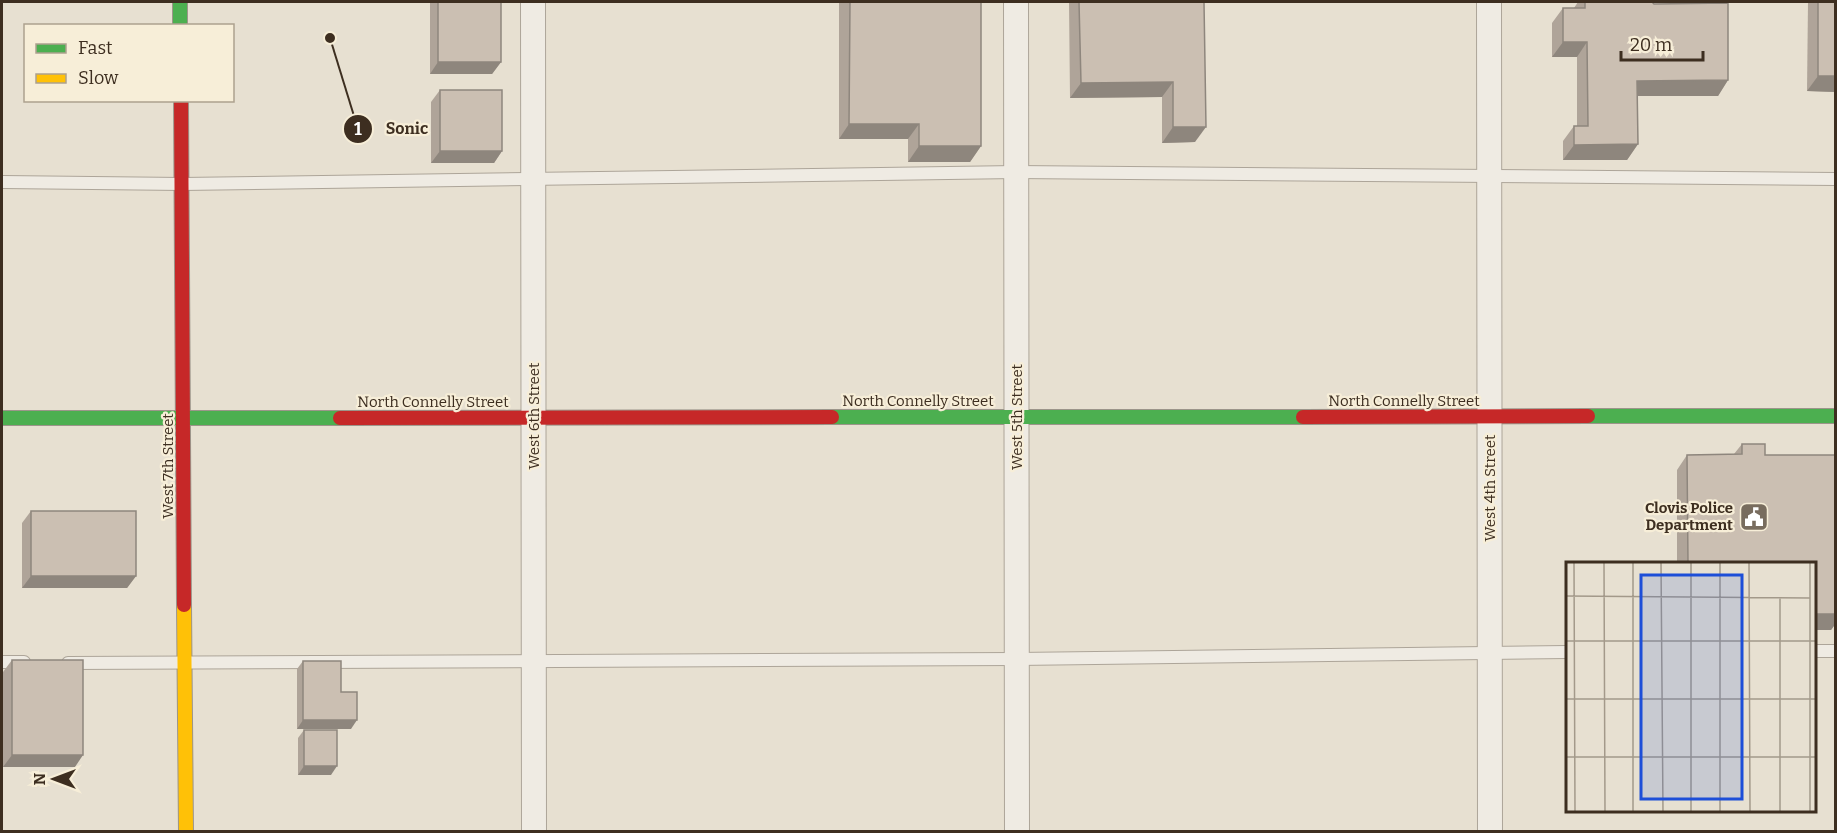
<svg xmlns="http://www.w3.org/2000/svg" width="1837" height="833" viewBox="0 0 1837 833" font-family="Bitter,serif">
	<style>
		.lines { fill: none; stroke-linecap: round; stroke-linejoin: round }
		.lane-casing { stroke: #ada599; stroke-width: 14 }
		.street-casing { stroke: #ada599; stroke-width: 26 }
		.fast-casing { stroke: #9c958a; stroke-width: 16 }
		.slow-casing { stroke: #9c958a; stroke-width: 16 }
		.jam-casing { stroke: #9c958a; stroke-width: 16 }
		.lane { stroke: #efebe3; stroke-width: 12 }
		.street { stroke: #efebe3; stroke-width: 24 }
		.fast { stroke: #4caf50; stroke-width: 14 }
		.slow { stroke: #ffc107; stroke-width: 14 }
		.jam { stroke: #c62828; stroke-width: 14 }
		.wall { fill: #afa499 }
		.shaded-wall { fill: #8e867d }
		.building { fill: #cbbfb2; stroke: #8e867d; stroke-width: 1.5 }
		.labels { text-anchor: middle; stroke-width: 4.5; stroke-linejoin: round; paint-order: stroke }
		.street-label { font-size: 15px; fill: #3d2e20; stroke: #f7eed8 }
		.poi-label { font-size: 15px; font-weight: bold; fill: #3d2e20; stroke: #f7eed8; text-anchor: end }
		.inset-road { fill: none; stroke: #a3998a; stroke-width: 1.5 }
		.view { fill: #1d4ed8; fill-opacity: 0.15; stroke: #1d4ed8; stroke-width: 3 }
		.inset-edge { fill: none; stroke: #3d2e20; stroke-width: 3 }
		.leader { fill: none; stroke: #3d2e20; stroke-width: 2 }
		.callout-dot { fill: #3d2e20; stroke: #f7eed8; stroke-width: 2 }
		.mark-label { font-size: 18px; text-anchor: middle; font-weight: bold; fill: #fff }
		.callout-label { font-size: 16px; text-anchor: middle; font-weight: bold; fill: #3d2e20; stroke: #f7eed8; stroke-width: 4.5; stroke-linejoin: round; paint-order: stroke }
	</style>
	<rect width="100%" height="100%" fill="#e7e0d1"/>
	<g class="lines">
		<g class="lane-casing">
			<g id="lane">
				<path d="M2 182 182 184 1016 172 1836 179"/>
				<path d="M1814 651H1836"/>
				<path d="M2 662H24"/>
				<path d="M68 663 1017 659 1567 652"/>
			</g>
		</g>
		<g class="street-casing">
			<g id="street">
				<path d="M533 2 534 832"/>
				<path d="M1016 2 1017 832"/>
				<path d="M1489 2 1490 832"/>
			</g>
		</g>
		<g class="fast-casing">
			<g id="fast">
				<path d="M180 2V26"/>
				<path d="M1588 416H1836"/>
				<path d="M832 417H1303"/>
				<path d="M2 418H340"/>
			</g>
		</g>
		<g class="slow-casing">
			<path id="slow" d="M184 605 186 832"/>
		</g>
		<g class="jam-casing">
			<g id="jam">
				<path d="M181 100 184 605"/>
				<path d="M1303 417 1588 416"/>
				<path d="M340 418 832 417"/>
			</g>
		</g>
		<use href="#lane" class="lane"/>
		<use href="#street" class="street"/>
		<use href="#fast" class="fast"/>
		<use href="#slow" class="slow"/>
		<use href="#jam" class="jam"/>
	</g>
	<g class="wall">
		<path d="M430 2H501V62L492 74H430Z"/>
		<path d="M839 2H981V146L970 162H908V139H839Z"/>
		<path d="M1069 2H1204L1195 142 1162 143V97L1070 98Z"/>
		<path d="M1578 2H1652L1728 80 1718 96H1637L1638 144 1627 160H1563V141L1574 126H1577V57H1552V23L1563 8H1574Z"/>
		<path d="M1808 2H1836V92L1807 91Z"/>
		<path d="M440 90 502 151 494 163H431V102Z"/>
		<path d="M1742 444H1765V455H1836V623L1831 630H1815V563H1677V470L1687 455 1734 454Z"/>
		<path d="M31 511 136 576 127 588H22V523Z"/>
		<path d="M12 660 75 767H3V672Z"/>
		<path d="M303 661 341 692 351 729H297V669Z"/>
		<path d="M304 730 331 775H298V738Z"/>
	</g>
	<g class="shaded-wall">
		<path d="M1563 42H1587L1577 57H1552Z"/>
		<path d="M438 62H501L492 74H430Z"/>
		<path d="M1818 76H1836V92L1807 91Z"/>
		<path d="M1728 80 1718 96H1626L1637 81Z"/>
		<path d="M1173 82 1162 97 1070 98 1081 83Z"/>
		<path d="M849 124H919L908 139H839Z"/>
		<path d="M1173 127H1206L1195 142 1162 143Z"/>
		<path d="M1638 144 1627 160H1563L1574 145Z"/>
		<path d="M919 146H981L970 162H908Z"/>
		<path d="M440 151H502L494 163H431Z"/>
		<path d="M31 576H136L127 588H22Z"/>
		<path d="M1815 614H1836V623L1831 630H1815Z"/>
		<path d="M303 720H357L351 729H297Z"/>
		<path d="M12 755H83L75 767H3Z"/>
		<path d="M304 766H337L331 775H298Z"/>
	</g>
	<g class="building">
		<rect x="438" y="2" width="63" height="60"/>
		<path d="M850 2H981V146H919V124H849Z"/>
		<path d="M1079 2H1204L1206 127H1173V82L1081 83Z"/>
		<path d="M1585 2H1652L1654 4 1728 3V80L1637 81 1638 144 1574 145V126H1588L1587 42H1563V8H1585Z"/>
		<rect x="1818" y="2" width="18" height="74"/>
		<rect x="440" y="90" width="62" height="61"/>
		<path d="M1742 444H1765V455H1836V614H1815V563H1688L1687 455 1742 454Z"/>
		<rect x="31" y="511" width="105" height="65"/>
		<rect x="12" y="660" width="71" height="95"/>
		<path d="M303 661H341V692H357V720H303Z"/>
		<rect x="304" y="730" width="33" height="36"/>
	</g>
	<defs>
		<g id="civic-square" transform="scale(1.5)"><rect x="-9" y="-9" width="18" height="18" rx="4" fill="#786c5e" stroke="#f7eed8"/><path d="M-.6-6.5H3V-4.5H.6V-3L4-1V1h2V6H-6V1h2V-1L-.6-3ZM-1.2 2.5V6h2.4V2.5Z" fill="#fff"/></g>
	</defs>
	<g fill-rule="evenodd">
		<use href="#civic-square" x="1754" y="517"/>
	</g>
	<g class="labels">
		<g class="street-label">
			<text x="918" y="406">North Connelly Street</text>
			<text x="1404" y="406">North Connelly Street</text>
			<text x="433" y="407">North Connelly Street</text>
			<text transform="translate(534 416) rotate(-90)" y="5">West 6th Street</text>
			<text transform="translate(1017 417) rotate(-90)" y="5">West 5th Street</text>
			<text transform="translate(168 466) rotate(-90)" y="5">West 7th Street</text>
			<text transform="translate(1490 488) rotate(-90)" y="5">West 4th Street</text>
		</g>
		<g class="poi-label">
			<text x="1733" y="513">Clovis Police<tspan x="1733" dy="17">Department</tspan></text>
		</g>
	</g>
	<g transform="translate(1566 562)">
		<rect width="250" height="250" fill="#e7e0d1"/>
		<path class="inset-road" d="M8 0 9 250M38 0 39 250M67 0V250M95 0 97 250M125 0V250M154 0V250M183 0 184 250M244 0V250M0 34 244 36M0 79H251M0 137H251M0 195H251M214 250V35"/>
		<path class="view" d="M75 13H176V237H75Z"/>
		<rect width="250" height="250" class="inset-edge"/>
	</g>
	<path class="leader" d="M330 38L358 129"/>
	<g class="callout-dot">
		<circle cx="330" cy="38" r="6"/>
		<circle cx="358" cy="129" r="15"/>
	</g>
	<g class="mark-label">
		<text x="358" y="135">1</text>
	</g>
	<g class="callout-label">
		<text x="407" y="134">Sonic</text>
	</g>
	<rect width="1837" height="833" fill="none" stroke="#3d2e20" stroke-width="6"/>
	<rect x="24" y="24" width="210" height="78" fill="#f7eed8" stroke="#ada18e" stroke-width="1.5"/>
	<rect x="36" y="44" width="30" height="9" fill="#4caf50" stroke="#ada18e" stroke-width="1.5"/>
	<text x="78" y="54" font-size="18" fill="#3d2e20">Fast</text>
	<rect x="36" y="74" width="30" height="9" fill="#ffc107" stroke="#ada18e" stroke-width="1.5"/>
	<text x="78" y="84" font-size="18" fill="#3d2e20">Slow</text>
	<g transform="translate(54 779) rotate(270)" stroke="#f7eed8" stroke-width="4.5" paint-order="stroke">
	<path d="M0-4.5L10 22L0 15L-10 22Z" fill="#3d2e20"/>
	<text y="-9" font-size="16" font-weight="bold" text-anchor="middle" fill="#3d2e20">N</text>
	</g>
	<path d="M1621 51v9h82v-9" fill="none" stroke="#3d2e20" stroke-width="3"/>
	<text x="1630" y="51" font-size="18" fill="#3d2e20" stroke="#f7eed8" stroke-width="4.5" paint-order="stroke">20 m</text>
</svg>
